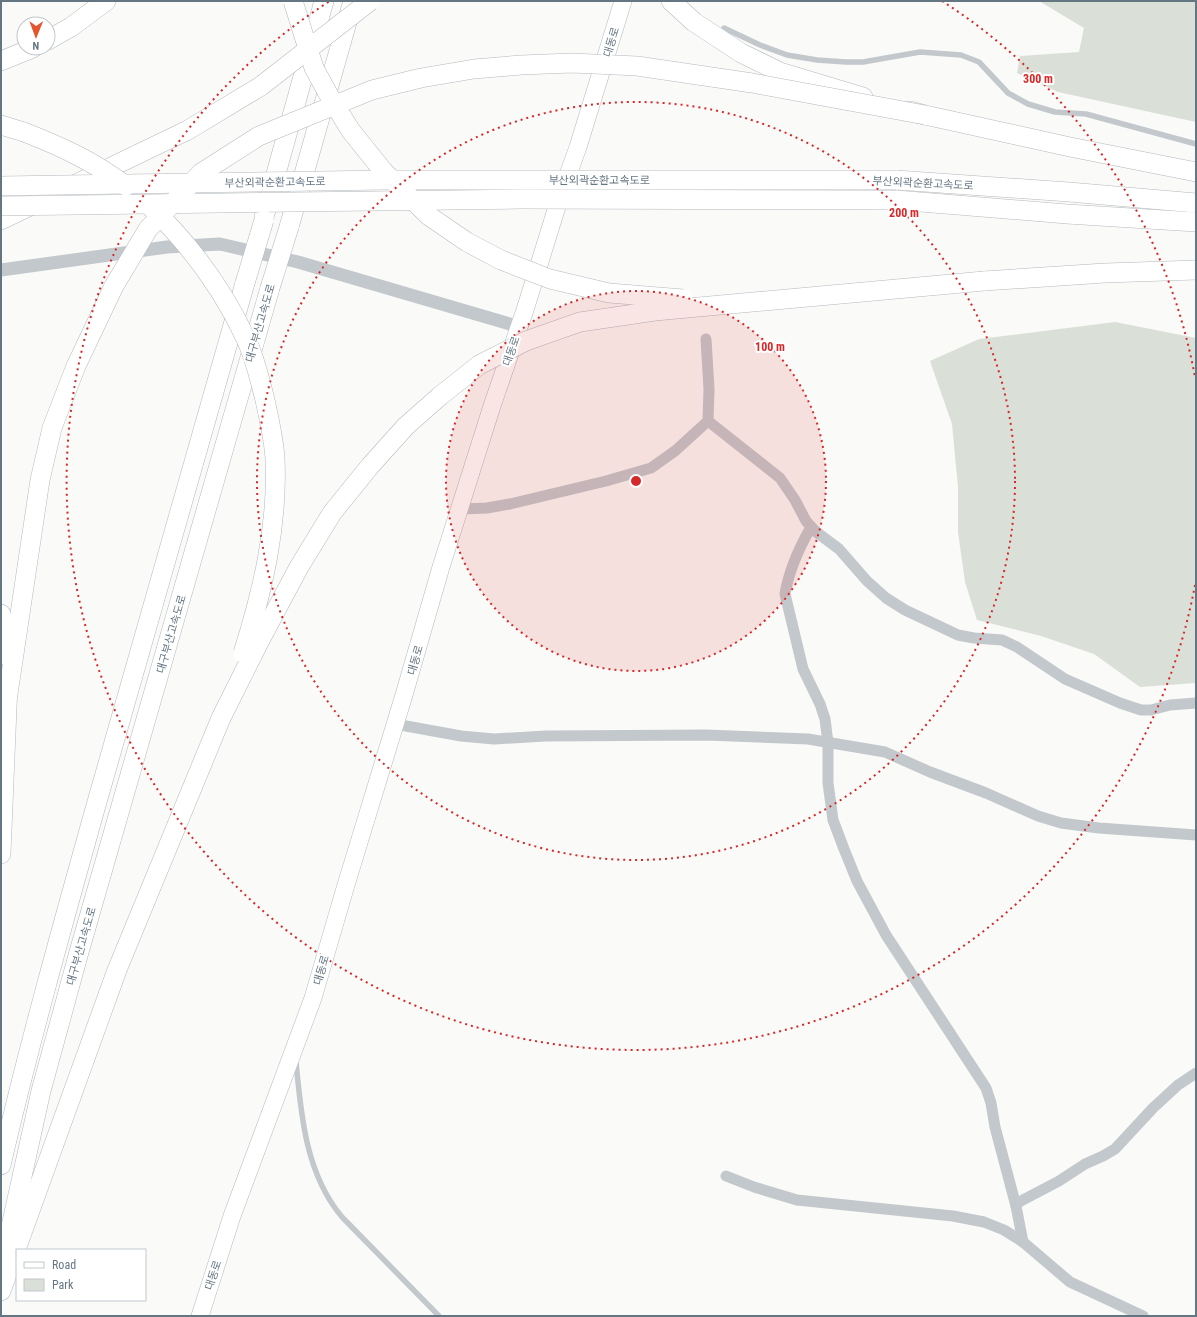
<svg xmlns="http://www.w3.org/2000/svg" width="1197" height="1317" viewBox="0 0 1197 1317" font-family="'Roboto Condensed','Noto Sans KR',sans-serif">
	<style>
		.green { fill: #dadfd7 }
		.lines { fill: none; stroke-linecap: round; stroke-linejoin: round }
		.primary-casing { stroke: #b5babe; stroke-width: 18 }
		.motorway-casing { stroke: #b4b9bd; stroke-width: 20 }
		.service { stroke: #c3c8cc; stroke-width: 5.5 }
		.minor { stroke: #c3c8cc; stroke-width: 11 }
		.tertiary { stroke: #c3c8cc; stroke-width: 13 }
		.primary { stroke: #fff; stroke-width: 17 }
		.motorway { stroke: #fff; stroke-width: 19 }
		.motorway-bridge-casing { stroke: #b4b9bd; stroke-width: 20; stroke-linecap: butt }
		.motorway-bridge { stroke: #fff; stroke-width: 19 }
		.ring { fill: none; stroke: #d62828; stroke-width: 2; stroke-dasharray: 2 4 }
		.labels { text-anchor: middle; stroke-width: 4; stroke-linejoin: round; paint-order: stroke }
		.street-label { font-size: 11px; fill: #657683; stroke: #fff }
		.centre { fill: #d62828; stroke: #fff; stroke-width: 2 }
		.ring-label { font-size: 12px; text-anchor: middle; font-weight: bold; fill: #d62828; stroke: #fff; stroke-width: 4; stroke-linejoin: round; paint-order: stroke }
	</style>
	<rect width="100%" height="100%" fill="#fafaf8"/>
	<g class="green">
		<path d="M1039 1H1196V122L1058 92 1017 73 1020 56 1079 52 1084 28Z"/>
		<path d="M1115 322 1196 338V683L1140 687 1094 654 1041 636 977 620 965 582 958 532V487L952 424 930 361 979 339Z"/>
	</g>
	<g class="lines">
		<g class="primary-casing">
			<path id="primary" d="M200 1316 232 1216 313 998 346 885 404 695 441 567 492 406 525 310 560 197 578 147 623 1"/>
		</g>
		<g class="motorway-casing">
			<g id="motorway">
				<path d="M671 1 694 22 741 53 780 72 863 97"/>
				<path d="M48 40 71 27 106 1"/>
				<path d="M1 61 33 48"/>
				<path d="M910 111 925 115 1070 147 1196 172"/>
				<path d="M1 125 24 132"/>
				<path d="M896 180 1069 192 1196 203"/>
				<path d="M896 200 1067 214 1196 222"/>
				<path d="M264 217 324 1"/>
				<path d="M1 220 188 130"/>
				<path d="M289 227 353 1"/>
				<path d="M984 281 1105 273 1196 270"/>
				<path d="M1 614 7 656"/>
				<path d="M8 694 40 480 52 428 76 366 114 286"/>
				<path d="M1 854 8 683"/>
				<path d="M1 1165C29 1045 62 927 95 809 144 634 195 459 245 283"/>
				<path d="M1 1271 41 1091 79 952 270 288"/>
				<path d="M1 1291 117 970 221 718"/>
			</g>
		</g>
		<g class="service">
			<path d="M724 28 760 45 787 55 817 60 846 62H863L920 52 961 55 979 62 1008 93 1028 104 1055 112 1086 114 1196 144"/>
			<path d="M296 1062C301 1116 306 1174 342 1217L439 1316"/>
		</g>
		<g class="minor">
			<path d="M708 421 780 478 795 500 806 521 815 531 839 549 867 581 886 598 905 610 958 635 974 638 1002 640 1017 647 1065 679 1120 703 1141 710H1151L1170 705 1196 703"/>
			<path d="M460 509 487 508 510 504 606 481 651 468 675 451 708 421 709 389 706 339"/>
			<path d="M811 527C799 548 789 570 785 594L803 669 820 704 825 719 828 743V783L833 820 844 849 857 881 886 935 986 1088 991 1103 995 1127 1016 1206"/>
			<path d="M395 724 461 736 494 739 546 736 706 735 808 739 885 752 930 772 986 793 1038 816 1061 823 1099 828 1196 835"/>
			<path d="M726 1176 754 1187 797 1200 953 1216 984 1222 1004 1230 1023 1242"/>
			<path d="M1143 1316 1070 1282 1023 1242 1016 1206 1019 1202 1059 1181 1085 1164 1103 1156 1115 1149 1153 1108 1178 1085 1196 1073"/>
		</g>
		<path class="tertiary" d="M1 270 167 247 220 244 298 262 520 327"/>
		<use href="#primary" class="primary"/>
		<use href="#motorway" class="motorway"/>
		<g class="motorway-bridge-casing">
			<g id="motorway-bridge">
				<path d="M293 1 314 68 331 99 351 131 384 172 429 216 467 242 501 260 550 279 609 293 683 299"/>
				<path d="M188 130 261 86 370 1"/>
				<path d="M24 132C62 147 93 161 126 186"/>
				<path d="M1 186 386 180H896"/>
				<path d="M1 206 520 199 896 200"/>
				<path d="M151 207C190 245 223 289 246 339 255 358 260 380 265 400 269 419 274 439 275 459 278 525 263 590 243 653"/>
				<path d="M245 283 264 220"/>
				<path d="M114 286 148 229 201 173 259 136 372 90 421 78 474 69 521 65 572 63 637 66 752 83 925 115"/>
				<path d="M270 288 289 227"/>
				<path d="M221 718 259 642 299 567 332 513 370 466 406 426 440 396 479 365 526 341 580 322 655 311 984 281"/>
			</g>
		</g>
		<use href="#motorway-bridge" class="motorway-bridge"/>
	</g>
	<circle cx="636" cy="481" r="190" fill="#d62828" fill-opacity=".12"/>
	<g class="ring">
		<circle cx="636" cy="481" r="190"/>
		<circle cx="636" cy="481" r="379"/>
		<path d="M1195 585A569 569 0 1 1 330 1M942 1A569 569 0 0 1 1195 377"/>
	</g>
	<g class="labels">
		<g class="street-label">
			<text transform="translate(611 42) rotate(-73)" y="4">대동로</text>
			<text x="599" y="184">부산외곽순환고속도로</text>
			<text transform="translate(275 182) rotate(-1)" y="4">부산외곽순환고속도로</text>
			<text transform="translate(923 183) rotate(3)" y="4">부산외곽순환고속도로</text>
			<text transform="translate(260 323) rotate(-74)" y="4">대구부산고속도로</text>
			<text transform="translate(511 351) rotate(-71)" y="4">대동로</text>
			<text transform="translate(171 634) rotate(-74)" y="4">대구부산고속도로</text>
			<text transform="translate(415 660) rotate(-74)" y="4">대동로</text>
			<text transform="translate(81 946) rotate(-74)" y="4">대구부산고속도로</text>
			<text transform="translate(321 970) rotate(-74)" y="4">대동로</text>
			<text transform="translate(213 1275) rotate(-72)" y="4">대동로</text>
		</g>
	</g>
	<circle cx="636" cy="481" r="6" class="centre"/>
	<g class="ring-label">
		<text x="1038" y="83">300 m</text>
		<text x="904" y="217">200 m</text>
		<text x="770" y="351">100 m</text>
	</g>
	<rect width="1197" height="1317" fill="none" stroke="#657683" stroke-width="4"/>
	<rect x="16" y="1249" width="130" height="52" fill="#ffffff" stroke="#c1c8cd"/>
	<rect x="24" y="1262" width="20" height="6" fill="#ffffff" stroke="#c1c8cd"/>
	<text x="52" y="1269" font-size="12" fill="#657683">Road</text>
	<rect x="24" y="1279" width="20" height="12" fill="#dadfd7" stroke="#c1c8cd"/>
	<text x="52" y="1289" font-size="12" fill="#657683">Park</text>
	<g transform="translate(36 36) rotate(181)"><circle r="19" fill="#ffffff" stroke="#c1c8cd"/>
	<path d="M0-3L7 15L0 10L-7 15Z" fill="#e4572e"/>
	<text y="-6" font-size="11" font-weight="bold" text-anchor="middle" fill="#657683">N</text>
	</g>
</svg>
